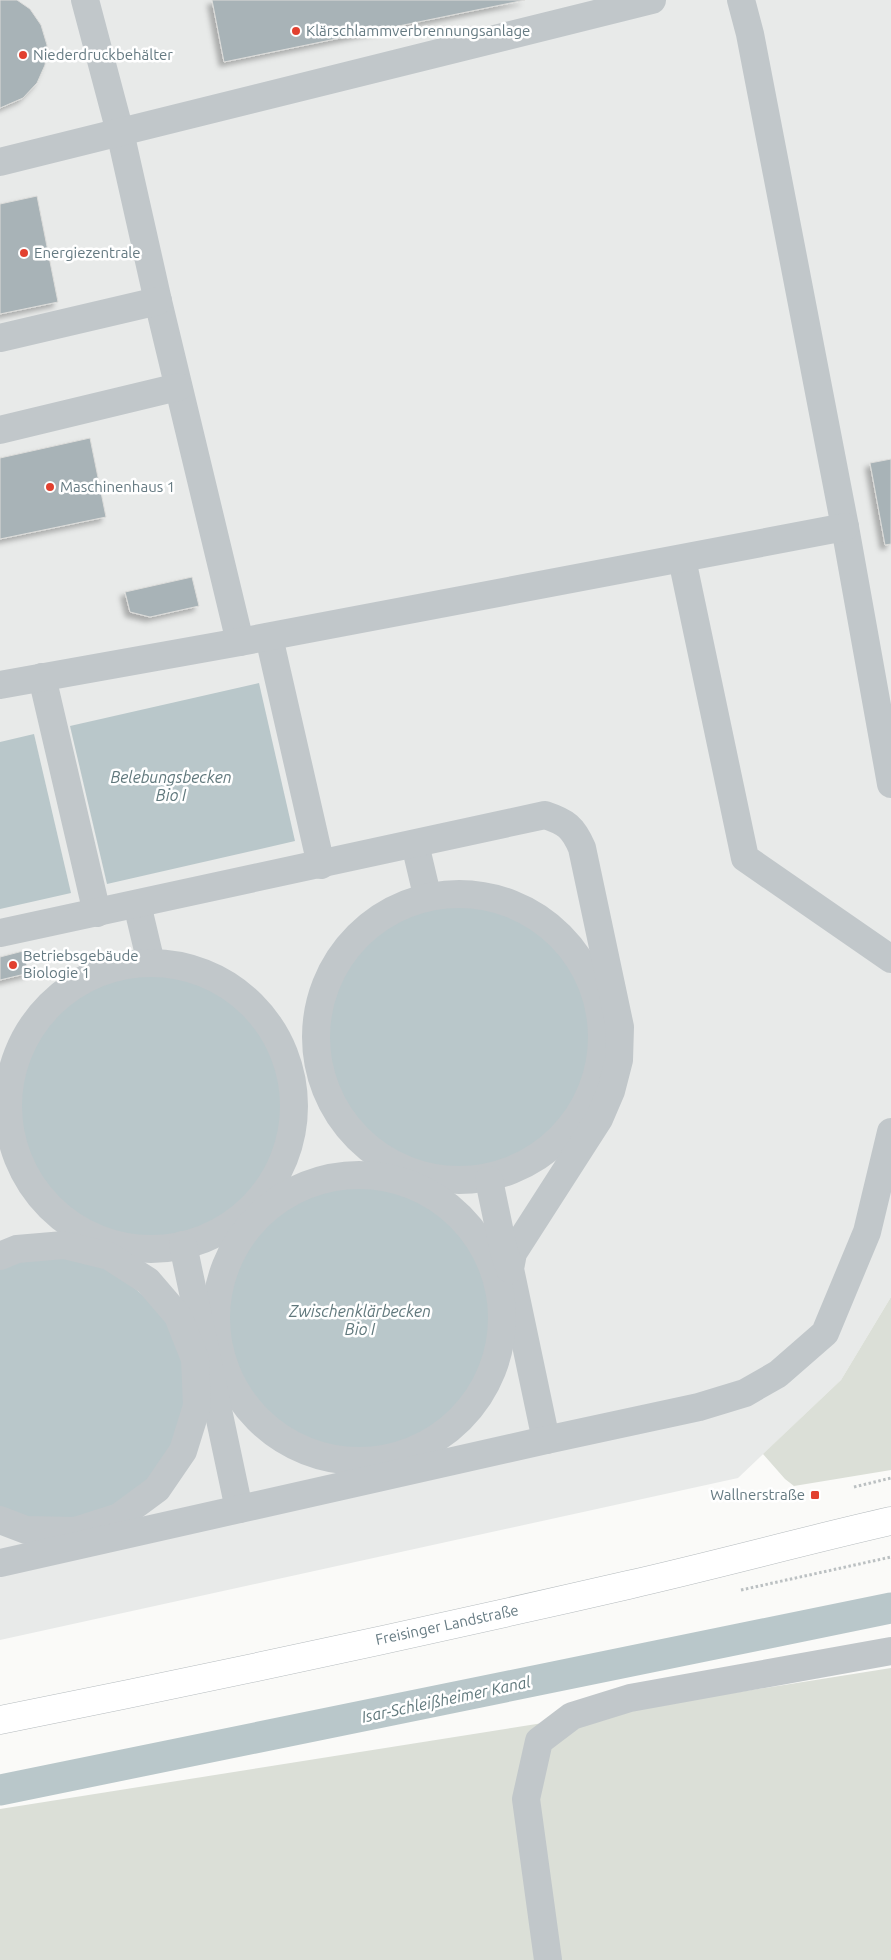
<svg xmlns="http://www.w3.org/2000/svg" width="891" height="1960" viewBox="0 0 891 1960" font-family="Ubuntu,sans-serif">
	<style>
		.built { fill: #e8eae9 }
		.green { fill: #dbdfd7 }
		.water { fill: #b9c7ca }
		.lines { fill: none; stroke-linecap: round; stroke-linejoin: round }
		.canal { stroke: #b9c7ca; stroke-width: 31 }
		.building { fill: #a8b3b7; stroke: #dcdcda; filter: url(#shadow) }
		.major-casing { stroke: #b5bbbe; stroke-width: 29 }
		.path { stroke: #bbc0c2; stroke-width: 3; stroke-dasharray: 2.5 2.5; stroke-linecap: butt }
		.minor { stroke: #c1c7ca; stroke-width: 28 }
		.major { stroke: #fff; stroke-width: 28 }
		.poi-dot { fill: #e2402f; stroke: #fff; stroke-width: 2 }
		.labels { text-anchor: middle; stroke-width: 5; stroke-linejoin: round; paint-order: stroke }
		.poi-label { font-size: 15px; fill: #657a82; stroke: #fff; text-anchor: start }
		.street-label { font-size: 15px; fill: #657a82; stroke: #fff }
		.water-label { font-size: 16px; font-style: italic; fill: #60787c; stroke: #fff }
	</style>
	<defs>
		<filter id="shadow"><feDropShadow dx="-4.5" dy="4.5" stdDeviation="2.5" flood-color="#0004"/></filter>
	</defs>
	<rect width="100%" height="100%" fill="#fafaf8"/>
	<path class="built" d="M0 0H891V1297L841 1380 738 1478 0 1640Z"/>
	<g class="green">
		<path d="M891 1297V1470L794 1486 785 1479 763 1454 841 1380Z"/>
		<path d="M891 1668V1960H0V1809Z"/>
	</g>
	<g class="water">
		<path d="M259 683 295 841 107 884 70 726Z"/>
		<path d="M34 734 71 893 0 909V742Z"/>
		<circle cx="459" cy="1034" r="136"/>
		<circle cx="153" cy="1104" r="136"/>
		<circle cx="360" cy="1319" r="136"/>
		<path d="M6 1259H100L171 1319 188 1363 189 1411 150 1487 73 1524 0 1514V1262Z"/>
	</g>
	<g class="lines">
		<path class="canal" d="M0 1790 891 1608"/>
	</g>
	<g class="building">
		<path d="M0 0H17L30 9 41 25 47 45 45 65 37 83 23 98 0 108Z"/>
		<path d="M212 0H525L224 62Z"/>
		<path d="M37 196 58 302 0 314V204Z"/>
		<path d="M90 438 106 517 0 539V458Z"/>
		<path d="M891 459V544L885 545 870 463Z"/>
		<path d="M192 577 199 606 150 617 130 612 125 592Z"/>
		<path d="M23 951 29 973 0 980V957Z"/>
	</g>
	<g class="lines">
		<g class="major-casing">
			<path id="major" d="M0 1720C210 1678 419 1633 628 1585 716 1565 803 1541 891 1521"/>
		</g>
		<g class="path">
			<path d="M854 1487 891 1478"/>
			<path d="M741 1590 891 1557"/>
		</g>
		<g class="minor">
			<path d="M85 0 120 132 158 301 240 642"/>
			<path d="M741 0 750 34 845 527 891 784"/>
			<path d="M0 162 652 0"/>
			<path d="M0 338 158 301"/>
			<path d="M0 430 178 387"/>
			<path d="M682 559 745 858 891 959"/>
			<path d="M269 637 321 865"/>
			<path d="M42 677 97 913"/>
			<path d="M0 685 240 642 845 527"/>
			<path d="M415 844 427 895"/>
			<circle cx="459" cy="1037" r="143"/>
			<path d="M137 904 151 963"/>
			<path d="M0 933 545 815C566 822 573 827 582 848L620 1027 619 1060 611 1091 599 1119 513 1253 510 1269 546 1440"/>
			<circle cx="151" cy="1106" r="143"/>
			<circle cx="359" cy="1318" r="143"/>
			<path d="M489 1180 504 1252 510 1269"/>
			<path d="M183 1245 239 1509"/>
			<path d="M0 1256 17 1249 64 1245 109 1256 148 1281 178 1316 195 1359 197 1406 183 1451 157 1489 119 1517 75 1531 26 1530 0 1520"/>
			<path d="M0 1563 546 1440 699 1407 745 1393 778 1374 825 1333 867 1232 891 1132"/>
			<path d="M548 1960 526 1799 539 1741 572 1716 630 1698 891 1651"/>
		</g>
		<use href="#major" class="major"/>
	</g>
	<g class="poi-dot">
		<circle cx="296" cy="31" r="5"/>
		<circle cx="23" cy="55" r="5"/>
		<circle cx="24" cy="253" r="5"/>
		<circle cx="50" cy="487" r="5"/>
		<circle cx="13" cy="965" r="5"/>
		<rect x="810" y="1490" width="10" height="10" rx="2.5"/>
	</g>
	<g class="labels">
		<g class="poi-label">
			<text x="306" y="36">Klärschlammverbrennungsanlage</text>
			<text x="33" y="60">Niederdruckbehälter</text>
			<text x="34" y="258">Energiezentrale</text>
			<text x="60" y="492">Maschinenhaus 1</text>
			<text x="23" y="961">Betriebsgebäude<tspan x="23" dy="17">Biologie 1</tspan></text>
			<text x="805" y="1500" text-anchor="end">Wallnerstraße</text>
		</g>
		<g class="street-label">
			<text transform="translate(447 1625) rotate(-12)" y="5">Freisinger Landstraße</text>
		</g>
		<g class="water-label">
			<text x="171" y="783">Belebungsbecken<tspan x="171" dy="18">Bio I</tspan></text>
			<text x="360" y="1317">Zwischenklärbecken<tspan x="360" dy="18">Bio I</tspan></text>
			<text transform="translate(446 1699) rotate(-12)" y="6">Isar-Schleißheimer Kanal</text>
		</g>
	</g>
</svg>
